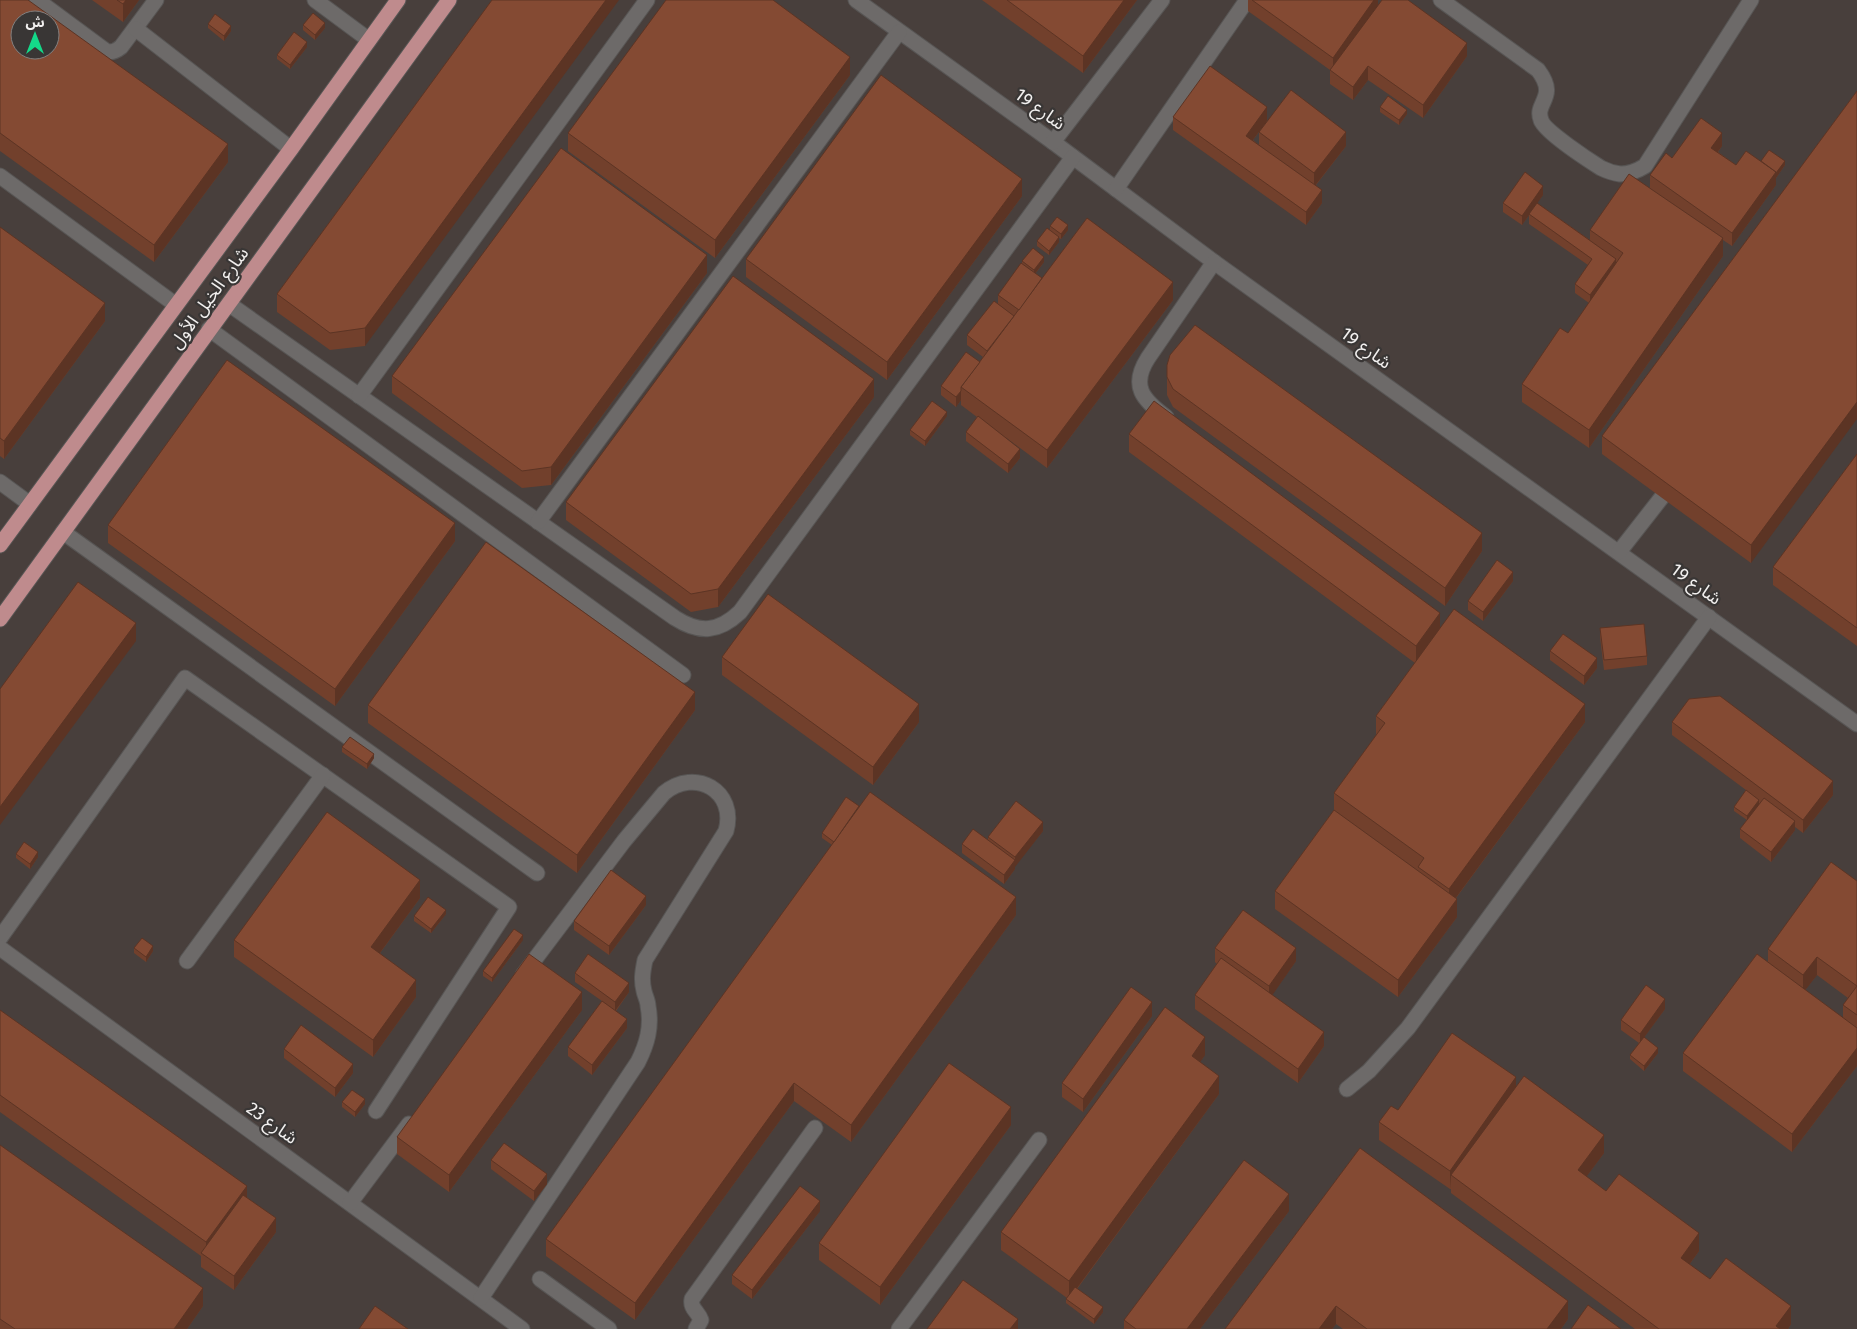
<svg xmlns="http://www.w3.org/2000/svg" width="1857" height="1329" viewBox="0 0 1857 1329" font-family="'Fira Sans','Noto Sans Arabic',sans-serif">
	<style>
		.built { fill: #483f3c; fill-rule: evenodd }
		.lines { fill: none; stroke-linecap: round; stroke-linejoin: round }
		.minor-casing { stroke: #575554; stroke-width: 17 }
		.major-casing { stroke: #575554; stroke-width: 17 }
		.minor { stroke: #6d6a69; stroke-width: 15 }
		.major { stroke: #bf8b8d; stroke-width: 15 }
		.wall { fill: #72402c; fill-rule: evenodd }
		.shaded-wall { fill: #5c3424 }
		.building { fill: #844a33; stroke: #5c3424; fill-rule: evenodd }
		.labels { text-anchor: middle; stroke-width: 4.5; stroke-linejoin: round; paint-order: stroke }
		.street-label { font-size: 18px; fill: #f2f0ef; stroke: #393635 }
	</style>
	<rect width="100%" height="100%" fill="#393635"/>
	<path class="built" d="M0 0H1857V1329H0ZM20 20H50V50H20Z"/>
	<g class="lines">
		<g class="minor-casing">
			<g id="minor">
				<path d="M37 0 106 51C112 53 116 51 121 47L156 0"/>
				<path d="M315 0 369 40"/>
				<path d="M856 0 1053 142 1214 262 1857 724"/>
				<path d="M1441 0 1538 70C1559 98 1534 102 1541 120 1544 131 1590 161 1601 168 1607 171 1613 173 1620 174 1629 174 1637 171 1645 166L1751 0"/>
				<path d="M136 29 291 149"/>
				<path d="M1053 142 1162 0"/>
				<path d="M0 176 176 305"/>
				<path d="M1116 189 1247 0"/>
				<path d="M229 304 675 618C700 634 719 632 740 612L1073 157"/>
				<path d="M209 329 683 675"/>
				<path d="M359 396 647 0"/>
				<path d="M1166 417C1143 400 1130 386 1148 358L1214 262"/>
				<path d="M0 482 30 504"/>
				<path d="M538 522 899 32"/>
				<path d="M63 532 537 873"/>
				<path d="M1619 552 1662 497"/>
				<path d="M0 938 185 678 509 907 376 1111"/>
				<path d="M0 948 522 1329"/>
				<path d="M187 961 323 775"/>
				<path d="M1347 1089 1369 1071 1408 1028 1709 617"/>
				<path d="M350 1203 409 1124"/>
				<path d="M540 1279 609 1329"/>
				<path d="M481 1298 638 1062C647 1044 652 1027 648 1006 648 1001 645 996 644 991 641 980 643 970 645 960L726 831C737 791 695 767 664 793L624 841 523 975"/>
				<path d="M696 1329 701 1320C698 1311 690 1309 692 1299L815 1128"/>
				<path d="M899 1329 1039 1140"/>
			</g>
		</g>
		<g class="major-casing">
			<g id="major">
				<path d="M0 545 291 149 398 0"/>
				<path d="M0 619 449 0"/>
			</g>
		</g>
		<use href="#minor" class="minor"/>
		<use href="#major" class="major"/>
	</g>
	<g class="wall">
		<path d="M0 0 228 162 154 262 0 151Z"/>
		<path d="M92 0H139L123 22Z"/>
		<path d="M492 0 365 346 330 350 277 312V294Z"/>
		<path d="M982 0H1137L1083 73Z"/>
		<path d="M1248 0H1378V5L1467 56 1423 118 1368 80 1353 100 1330 84V70L1248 11Z"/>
		<path d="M208 24 231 31 224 41 208 28Z"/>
		<path d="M303 25 325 28 315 40 303 30Z"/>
		<path d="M307 47 290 69 277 59V55Z"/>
		<path d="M850 75 715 258 568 151V133Z"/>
		<path d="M1857 91 1751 563 1602 454V436Z"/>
		<path d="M1380 107 1407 114 1399 125 1380 112Z"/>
		<path d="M1173 117 1267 121 1253 140 1259 145V132L1346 146 1316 185 1322 203 1306 225 1173 130Z"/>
		<path d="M1722 146 1718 152 1736 165 1761 161 1785 165 1776 178V185L1732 246 1723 240V256L1589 448 1522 402V384L1568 333 1589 303 1575 293V284L1588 265 1529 224V215L1522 225 1503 212V203L1543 195 1537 203 1590 240V230L1650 188V175L1672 158Z"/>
		<path d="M1022 196 887 380 746 277V259Z"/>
		<path d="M1050 226 1068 230 1061 239 1059 238V242L1049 255 1037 246V241L1050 230Z"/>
		<path d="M0 227 105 321 4 459 0 456Z"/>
		<path d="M1022 261 1044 262 1035 274 1042 279 1173 300 1047 468 1005 437 1020 458 1008 473 966 441V432L977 417 961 405V400L956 407 941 395V386L980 362 983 357 967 345V335L998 304V295L1022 264Z"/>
		<path d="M707 273 551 485 522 488 392 393V376Z"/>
		<path d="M1167 365 1482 551 1445 606 1173 407 1167 395Z"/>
		<path d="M874 397 718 607 691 612 566 520V502Z"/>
		<path d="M947 416 925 446 910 435V430Z"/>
		<path d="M1129 434 1440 628 1585 722 1456 898 1457 917 1398 997 1275 909V891L1334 810V793L1377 734H1376V716L1415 663 1129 452Z"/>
		<path d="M1857 454V646L1773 585V567Z"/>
		<path d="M108 525 455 541 335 706 108 543Z"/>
		<path d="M1513 581 1483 621 1468 610V601Z"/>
		<path d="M1600 628 1647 656V665L1604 670 1600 637Z"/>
		<path d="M1550 651 1597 668 1584 685 1550 660Z"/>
		<path d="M722 657 919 722 873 785 722 675Z"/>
		<path d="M368 705 695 710 577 873 368 723Z"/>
		<path d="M1672 722 1833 795 1803 833 1795 827V830L1771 862 1740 838V829L1747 820 1734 811V807L1746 790 1672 735Z"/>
		<path d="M342 747 374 758 367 769 342 752Z"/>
		<path d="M1043 831 1015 866V869L1004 884 962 853V844L988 841V837Z"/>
		<path d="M822 833 1016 915 851 1142 794 1101 635 1320 546 1256V1239L832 845 822 838Z"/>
		<path d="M16 854 38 857 30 869 16 858Z"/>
		<path d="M1857 881V1066L1792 1152 1683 1071V1053L1768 962V949ZM1817 975 1848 998 1843 1005V1018L1805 990Z"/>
		<path d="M420 898 380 953 416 997 373 1057 234 957V940Z"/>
		<path d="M646 905 609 955 574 930V921Z"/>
		<path d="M446 914 431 933 414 921V916Z"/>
		<path d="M523 940 492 982 483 976V971Z"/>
		<path d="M134 948 153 951 146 962 134 953Z"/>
		<path d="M1215 948 1296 961 1272 995 1324 1046 1298 1083 1195 1009V995L1217 964 1215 962Z"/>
		<path d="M575 973 629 992 616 1011 627 1028 592 1075 568 1056V1047L602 1001 575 982Z"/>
		<path d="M1665 1009 1642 1040 1658 1053 1644 1071 1630 1059V1055L1639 1043 1621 1030V1020Z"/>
		<path d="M0 1010 247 1197 276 1232 234 1290 201 1267V1256L0 1112Z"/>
		<path d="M582 1010 449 1192 397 1154V1137Z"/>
		<path d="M1152 1016 1083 1112 1062 1097V1083Z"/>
		<path d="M284 1049 353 1073 335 1097 284 1058Z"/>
		<path d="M1205 1055 1200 1062 1219 1094 1077 1289 1103 1312 1094 1324 1066 1303V1299L1067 1298 1001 1250V1232Z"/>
		<path d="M1516 1087 1604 1153 1586 1177 1606 1191 1699 1251 1689 1265 1710 1279 1791 1324 1788 1329H1635L1451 1193V1189H1450L1379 1140V1122L1398 1110Z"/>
		<path d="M342 1102 365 1104 355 1117 342 1107Z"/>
		<path d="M1011 1125 880 1305 819 1260V1243Z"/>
		<path d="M0 1145 203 1306 187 1329H0Z"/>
		<path d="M1360 1148 1568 1319 1561 1329H1343L1336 1324 1332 1329H1225Z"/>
		<path d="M491 1160 547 1184 534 1201 491 1169Z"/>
		<path d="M820 1211 752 1299 732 1284V1275Z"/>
		<path d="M1289 1211 1200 1329H1124V1320Z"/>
	</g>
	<g class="shaded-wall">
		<path d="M126 0H139L123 22V4Z"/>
		<path d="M606 0H619L365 346V328Z"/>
		<path d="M1124 0H1137L1083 73V56Z"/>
		<path d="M1374 0H1378V8L1333 71V58Z"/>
		<path d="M325 23V28L315 40V35Z"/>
		<path d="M231 26V31L224 41V36Z"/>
		<path d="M307 42V47L290 69V65Z"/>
		<path d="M1467 43V56L1423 118V105Z"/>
		<path d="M850 57V75L715 258V240Z"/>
		<path d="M1368 66V80L1353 100V87Z"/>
		<path d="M1267 107V121L1246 149V136Z"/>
		<path d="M1407 110V114L1399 125V120Z"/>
		<path d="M1346 132V146L1314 187V173Z"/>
		<path d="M1722 133V146L1711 161V148Z"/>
		<path d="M228 144V162L154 262V245Z"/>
		<path d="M1785 161V165L1776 178V185L1732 246V233L1776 172Z"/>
		<path d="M1022 179V196L887 380V362Z"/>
		<path d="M1543 186V195L1522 225V216Z"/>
		<path d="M1322 190V203L1306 225V212Z"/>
		<path d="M1068 225V230L1061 239V234Z"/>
		<path d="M1059 237V242L1049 255V251Z"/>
		<path d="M1723 238V256L1589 448V430Z"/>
		<path d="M707 255V273L551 485V467Z"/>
		<path d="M1044 257V262L1034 275V270Z"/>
		<path d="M1616 259V268L1590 304V295Z"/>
		<path d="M1173 282V300L1047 468V450Z"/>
		<path d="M105 303V321L4 459V441Z"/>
		<path d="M874 379V397L718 607V589Z"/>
		<path d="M961 391V400L956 407V397Z"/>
		<path d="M1857 402V419L1751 563V545Z"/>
		<path d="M947 412V416L925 446V441Z"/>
		<path d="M1020 449V458L1008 473V464Z"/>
		<path d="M455 523V541L335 706V689Z"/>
		<path d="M1482 533V551L1445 606V588Z"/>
		<path d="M1513 572V581L1483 621V612Z"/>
		<path d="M1440 613V630L1416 663V646Z"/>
		<path d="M136 623V641L0 825V807Z"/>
		<path d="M1597 658V668L1584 685V676Z"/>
		<path d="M695 692V710L577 873V855Z"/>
		<path d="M919 704V722L873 785V767Z"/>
		<path d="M1585 704V722L1449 907V889Z"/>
		<path d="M374 754V758L367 769V764Z"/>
		<path d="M1833 781V795L1803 833V820Z"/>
		<path d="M1759 800V805L1747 821V816Z"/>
		<path d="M1795 821V830L1771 862V852Z"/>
		<path d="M1043 822V831L1015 867V857Z"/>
		<path d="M38 852V857L30 869V864Z"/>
		<path d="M1015 860V869L1004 884V875Z"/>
		<path d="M420 880V898L371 965V947Z"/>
		<path d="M646 896V905L609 955V946Z"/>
		<path d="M1016 897V915L851 1142V1125Z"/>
		<path d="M1457 899V917L1398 997V980Z"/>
		<path d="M446 910V914L431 933V929Z"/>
		<path d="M523 935V940L492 982V978Z"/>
		<path d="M153 946V951L146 962V957Z"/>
		<path d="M1296 948V961L1269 1000V986Z"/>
		<path d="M1817 957V975L1803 993V975Z"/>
		<path d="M416 980V997L373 1057V1040Z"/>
		<path d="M629 983V992L615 1011V1002Z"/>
		<path d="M582 992V1010L449 1192V1175Z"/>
		<path d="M1665 999V1009L1640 1043V1034Z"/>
		<path d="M1152 1002V1016L1083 1112V1099Z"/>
		<path d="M627 1019V1028L592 1075V1065Z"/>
		<path d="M1324 1032V1046L1298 1083V1069Z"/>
		<path d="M1205 1037V1055L1192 1074V1056Z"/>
		<path d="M1658 1048V1053L1644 1071V1066Z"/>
		<path d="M1857 1048V1066L1792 1152V1134Z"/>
		<path d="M353 1064V1073L335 1097V1088Z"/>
		<path d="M1219 1076V1094L1069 1299V1281Z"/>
		<path d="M1516 1077V1095L1451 1175 1450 1189V1171Z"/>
		<path d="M794 1083V1101L635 1320V1303Z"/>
		<path d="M365 1099V1104L355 1117V1112Z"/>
		<path d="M1011 1107V1125L880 1305V1287Z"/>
		<path d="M1604 1135V1153L1578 1188V1170Z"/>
		<path d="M547 1174V1184L534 1201V1191Z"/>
		<path d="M247 1186V1204L206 1257V1242Z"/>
		<path d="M1289 1194V1211L1200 1329H1187Z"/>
		<path d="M820 1201V1211L752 1299V1290Z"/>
		<path d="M276 1218V1232L234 1290V1276Z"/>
		<path d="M1699 1233V1251L1681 1276V1258Z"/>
		<path d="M203 1288V1306L187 1329H174Z"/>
		<path d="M1568 1301V1319L1561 1329H1547Z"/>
		<path d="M1336 1306V1324L1332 1329H1319Z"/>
		<path d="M1791 1306V1324L1788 1329H1776V1326Z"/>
		<path d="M1103 1307V1312L1094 1324V1319Z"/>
		<path d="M1018 1319V1329H1010Z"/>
	</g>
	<g class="building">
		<path d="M0 0H28L228 144 154 245 0 133ZM20 20H50V50H20Z"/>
		<path d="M117 0H126L123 4Z"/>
		<path d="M492 0H606L365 328 330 333 277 294Z"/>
		<path d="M666 0H773L850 57 715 240 568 133Z"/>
		<path d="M1007 0H1124L1083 56Z"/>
		<path d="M1252 0H1374L1333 58Z"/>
		<path d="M1382 0H1408L1467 43 1423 105 1368 66 1353 87 1330 70Z"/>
		<path d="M313 13 325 23 315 35 303 25Z"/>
		<path d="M215 14 231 26 224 36 208 24Z"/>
		<path d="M294 32 307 42 290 65 277 55Z"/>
		<path d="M1210 66 1267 107 1246 136 1322 190 1306 212 1173 117Z"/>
		<path d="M881 75 1022 179 887 362 746 259Z"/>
		<path d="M1291 90 1346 132 1314 173 1259 132Z"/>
		<path d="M1857 91V402L1751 545 1602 436Z"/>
		<path d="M1388 96 1407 110 1399 120 1380 107Z"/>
		<path d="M1701 118 1722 133 1711 148 1736 165 1746 151 1776 172 1732 233 1650 175 1666 153 1672 158Z"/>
		<path d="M561 148 707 255 551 467 522 471 392 376Z"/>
		<path d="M1769 150 1785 161 1776 173V172L1761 161Z"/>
		<path d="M1525 172 1543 186 1522 216 1503 203Z"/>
		<path d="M1629 174 1723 238 1589 430 1522 384 1560 328 1568 333 1623 253 1590 230Z"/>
		<path d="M1537 203 1616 259 1590 295 1575 284 1592 259 1529 214Z"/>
		<path d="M1057 217 1068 225 1061 234 1050 226Z"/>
		<path d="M1087 218 1173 282 1047 450 961 387Z"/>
		<path d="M0 227 105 303 4 441 0 438Z"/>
		<path d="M1047 228 1059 237 1049 251 1037 241Z"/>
		<path d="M1033 248 1044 257 1034 270 1022 261Z"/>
		<path d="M1021 263 1042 278 1019 310 998 295Z"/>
		<path d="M733 276 874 379 718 589 691 594 566 502Z"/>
		<path d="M994 301 1014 316 987 351 967 335Z"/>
		<path d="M1195 325 1482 533 1445 588 1173 389 1167 377V365L1170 355Z"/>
		<path d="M966 352 980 362 961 387V391L956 397 941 386Z"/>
		<path d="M227 360 455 523 335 689 108 525Z"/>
		<path d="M932 401 947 412 925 441 910 430Z"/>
		<path d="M1154 401 1440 613 1416 646 1129 434Z"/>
		<path d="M978 416 1020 449 1008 464 966 432Z"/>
		<path d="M1857 454V628L1773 567Z"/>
		<path d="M486 542 695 692 577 855 368 705Z"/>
		<path d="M1497 560 1513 572 1483 612 1468 601Z"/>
		<path d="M78 582 136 623 0 807V689Z"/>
		<path d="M768 594 919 704 873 767 722 657Z"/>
		<path d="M1454 609 1585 704 1449 889 1418 867 1424 858 1334 793 1385 723 1376 716Z"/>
		<path d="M1644 624 1647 656 1604 660 1600 628Z"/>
		<path d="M1563 634 1597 658 1584 676 1550 651Z"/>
		<path d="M1720 696 1833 781 1803 820 1672 722 1689 699Z"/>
		<path d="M350 737 374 754 367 764 342 747Z"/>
		<path d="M1746 790 1759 800 1747 816 1734 807Z"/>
		<path d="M870 792 1016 897 851 1125 794 1083 635 1303 546 1239Z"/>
		<path d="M846 797 859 806 834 842 822 833Z"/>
		<path d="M1764 798 1795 821 1771 852 1740 829Z"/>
		<path d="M1016 801 1043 822 1015 857 988 837Z"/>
		<path d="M1334 810 1457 899 1398 980 1275 891Z"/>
		<path d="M327 812 420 880 371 947 416 980 373 1040 234 940Z"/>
		<path d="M973 829 1015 860 1004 875 962 844Z"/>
		<path d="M24 842 38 852 30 864 16 854Z"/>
		<path d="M1831 862 1857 881V1015L1843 1005 1857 986 1817 957 1803 975 1768 949Z"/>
		<path d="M611 870 646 896 609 946 574 921Z"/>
		<path d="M428 897 446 910 431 929 414 916Z"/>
		<path d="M1243 910 1296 948 1269 986 1215 948Z"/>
		<path d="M514 929 523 935 492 978 483 971Z"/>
		<path d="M142 938 153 946 146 957 134 948Z"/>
		<path d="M529 954 582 992 449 1175 397 1137Z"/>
		<path d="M588 954 629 983 615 1002 575 973Z"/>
		<path d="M1757 954 1857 1028V1048L1792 1134 1683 1053Z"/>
		<path d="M1221 958 1324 1032 1298 1069 1195 995Z"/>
		<path d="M1646 985 1665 999 1640 1034 1621 1020Z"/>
		<path d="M1131 987 1152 1002 1083 1099 1062 1083Z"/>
		<path d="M602 1001 627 1019 592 1065 568 1047Z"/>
		<path d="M1165 1007 1205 1037 1192 1056 1219 1076 1069 1281 1001 1232Z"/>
		<path d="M0 1010 247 1186 206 1242 0 1095Z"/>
		<path d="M301 1025 353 1064 335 1088 284 1049Z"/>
		<path d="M1452 1033 1516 1077 1450 1171 1379 1122 1391 1106 1398 1110Z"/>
		<path d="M1644 1037 1658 1048 1644 1066 1630 1055Z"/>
		<path d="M949 1063 1011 1107 880 1287 819 1243Z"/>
		<path d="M1524 1076 1604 1135 1578 1170 1606 1191 1619 1174 1699 1233 1681 1258 1710 1279 1726 1258 1791 1306 1776 1326 1780 1329H1659L1451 1175Z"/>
		<path d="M352 1090 365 1099 355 1112 342 1102Z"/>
		<path d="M504 1143 547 1174 534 1191 491 1160Z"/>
		<path d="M0 1145 203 1288 174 1329H15L0 1319Z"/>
		<path d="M1360 1148 1568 1301 1547 1329H1367L1336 1306 1319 1329H1225Z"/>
		<path d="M1244 1160 1289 1194 1187 1329H1136L1124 1320Z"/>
		<path d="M800 1186 820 1201 752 1290 732 1275Z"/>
		<path d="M243 1195 276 1218 234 1276 201 1253Z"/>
		<path d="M963 1280 1018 1319 1010 1329H927Z"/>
		<path d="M1075 1287 1103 1307 1094 1319 1066 1299Z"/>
		<path d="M1588 1305 1621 1329H1571Z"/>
		<path d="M375 1306 408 1329H359Z"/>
	</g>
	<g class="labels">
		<g class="street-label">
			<text transform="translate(1040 109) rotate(36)" y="6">شارع 19</text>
			<text transform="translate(209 298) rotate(-54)" y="6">شارع الخيل الأول</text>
			<text transform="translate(1366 348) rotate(36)" y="6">شارع 19</text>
			<text transform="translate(1696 584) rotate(36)" y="6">شارع 19</text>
			<text transform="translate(272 1123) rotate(36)" y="6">شارع 23</text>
		</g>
	</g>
	<g transform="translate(35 35)"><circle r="24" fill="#393635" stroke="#83807f"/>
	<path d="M0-4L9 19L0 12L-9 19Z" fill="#14d989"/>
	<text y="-8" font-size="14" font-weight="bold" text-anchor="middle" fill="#f2f0ef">ش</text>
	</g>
</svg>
